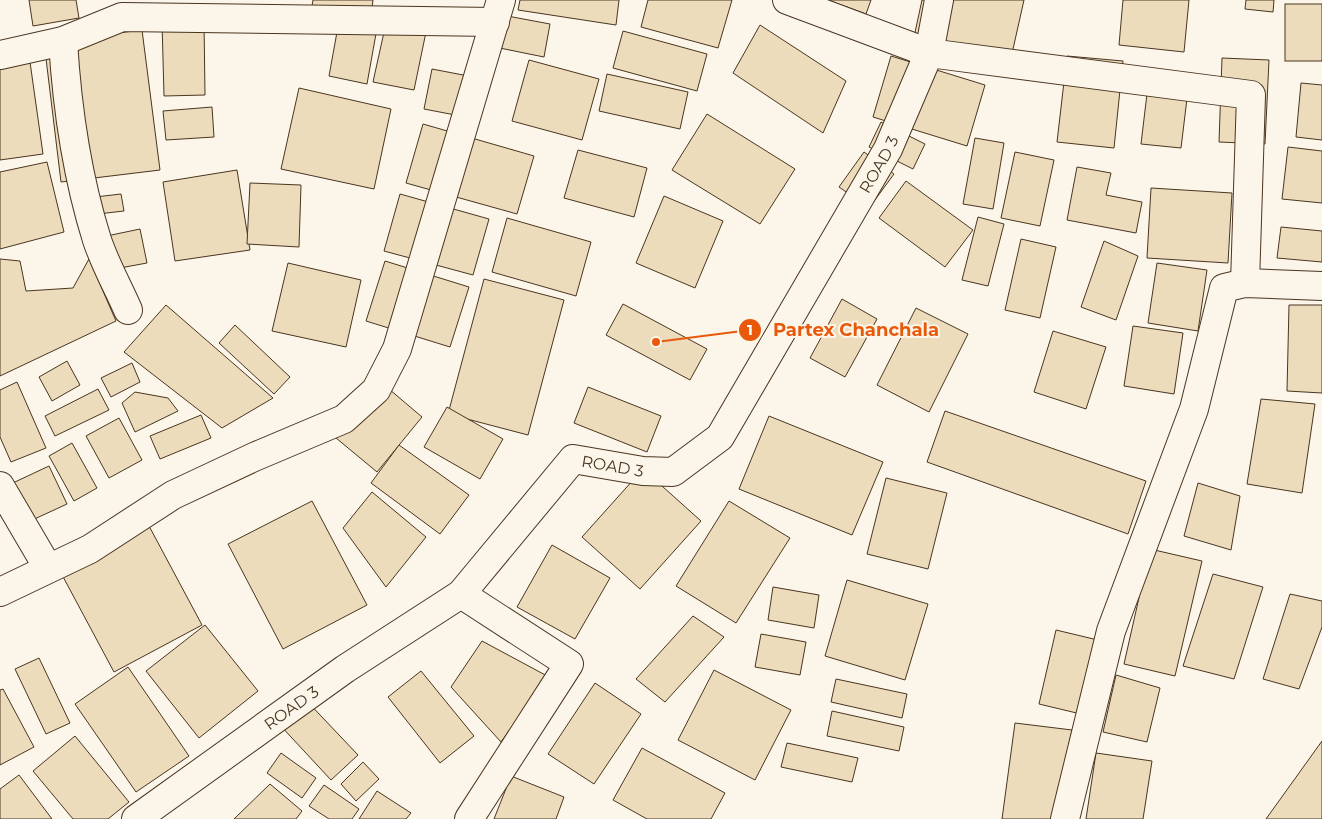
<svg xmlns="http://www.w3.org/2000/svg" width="1322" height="819" viewBox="0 0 1322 819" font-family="Montserrat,sans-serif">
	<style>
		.building { fill: #ecdcbc; stroke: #4a3520 }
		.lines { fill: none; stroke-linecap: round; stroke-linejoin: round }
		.street-casing { stroke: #4a3520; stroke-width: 30 }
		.street { stroke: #fbf6e9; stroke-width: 28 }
		.labels { text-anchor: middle; stroke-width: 4; stroke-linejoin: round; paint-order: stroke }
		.street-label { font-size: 16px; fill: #4a3520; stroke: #fbf6e9 }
		.leader { fill: none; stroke: #e8590c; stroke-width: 2 }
		.callout-dot { fill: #e8590c; stroke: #fbf6e9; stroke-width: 2 }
		.mark-label { font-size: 15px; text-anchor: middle; font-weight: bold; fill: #fff }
		.callout-label { font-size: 18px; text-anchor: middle; font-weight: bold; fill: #e8590c; stroke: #fbf6e9; stroke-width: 4; stroke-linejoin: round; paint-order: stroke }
	</style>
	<rect width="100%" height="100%" fill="#fbf6e9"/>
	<g class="building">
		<path d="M29 0H76L79 18 33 26Z"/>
		<path d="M313 0H373L371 16 312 6Z"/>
		<path d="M520 0H619L616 25 518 10Z"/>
		<path d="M648 0H732L718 48 641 27Z"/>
		<path d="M828 0H871L866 14Z"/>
		<path d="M922 0H1024L1011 58 914 37Z"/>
		<path d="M1123 0H1189L1184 52 1119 45Z"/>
		<path d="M1246 0H1274L1273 12 1245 9Z"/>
		<rect x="1285" y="4" width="37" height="57"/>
		<path d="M486 12 550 24 544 57 480 44Z"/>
		<path d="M204 21 205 95 164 96 162 22Z"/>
		<path d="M339 21 377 28 367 84 329 76Z"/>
		<path d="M386 23 426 32 414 90 373 82Z"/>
		<path d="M760 25 846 81 823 133 733 73Z"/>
		<path d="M142 30 160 170 61 182 44 42Z"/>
		<path d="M623 31 707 54 697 91 613 68Z"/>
		<path d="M29 55 43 154 0 160V59Z"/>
		<path d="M891 56 985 85 967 146 873 117Z"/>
		<path d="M1067 56 1123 61 1114 148 1057 142Z"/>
		<path d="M1222 58 1269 60 1265 144 1219 142Z"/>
		<path d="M529 60 599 79 582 140 512 121Z"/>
		<path d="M432 69 484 79 476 119 424 109Z"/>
		<path d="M607 74 688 92 680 129 599 111Z"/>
		<path d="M1149 77 1189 82 1181 148 1141 144Z"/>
		<path d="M1301 83 1322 85V140L1296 137Z"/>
		<path d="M299 88 391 109 374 189 281 169Z"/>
		<path d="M212 107 214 137 166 140 163 111Z"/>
		<path d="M707 114 795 169 760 224 672 170Z"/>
		<path d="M881 122 925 144 913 169 869 147Z"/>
		<path d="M423 124 534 156 517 214 406 183Z"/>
		<path d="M975 138 1004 143 993 209 963 204Z"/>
		<path d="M1288 147 1322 151V203L1282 199Z"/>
		<path d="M578 150 647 168 634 217 564 198Z"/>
		<path d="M864 152 894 174 869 208 839 187Z"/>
		<path d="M1015 152 1054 160 1040 226 1001 218Z"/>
		<path d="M47 162 64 232 0 249V172Z"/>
		<path d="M1077 167 1111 173 1106 195 1142 202 1136 233 1067 220Z"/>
		<path d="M237 170 250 250 175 261 163 182Z"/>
		<path d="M906 181 973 230 945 267 879 218Z"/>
		<path d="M250 183 301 185 299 247 247 244Z"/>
		<path d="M1151 188 1232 193 1228 263 1147 258Z"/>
		<path d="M121 194 124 211 80 216 78 199Z"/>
		<path d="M400 194 489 219 473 275 384 251Z"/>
		<path d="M664 196 723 221 695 288 636 263Z"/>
		<path d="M978 217 1004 224 988 286 962 280Z"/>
		<path d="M507 218 591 242 576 296 492 272Z"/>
		<path d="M1281 227 1322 231V262L1277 258Z"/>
		<path d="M140 229 147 263 109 270 102 237Z"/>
		<path d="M1021 239 1056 247 1040 318 1005 310Z"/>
		<path d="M1104 241 1138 256 1116 320 1081 307Z"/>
		<path d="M0 259 20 261 26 291 73 288 89 259 116 321 0 376Z"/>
		<path d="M385 261 469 287 450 347 366 321Z"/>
		<path d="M288 263 361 280 346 347 272 331Z"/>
		<path d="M1157 263 1207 270 1198 331 1148 323Z"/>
		<path d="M484 279 564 300 528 435 448 414Z"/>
		<path d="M842 299 877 319 845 377 810 358Z"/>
		<path d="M623 304 707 349 690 380 606 335Z"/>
		<path d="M166 305 273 398 222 428 124 352Z"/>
		<path d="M1289 305H1322V393L1287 391Z"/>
		<path d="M916 308 968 334 929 412 877 385Z"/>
		<path d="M235 325 290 377 274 394 219 343Z"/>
		<path d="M1133 326 1183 333 1174 394 1124 386Z"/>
		<path d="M1053 331 1106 347 1086 409 1034 392Z"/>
		<path d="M67 361 80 385 52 401 39 377Z"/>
		<path d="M132 363 140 382 111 397 101 378Z"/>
		<path d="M376 378 422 417 377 472 330 433Z"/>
		<path d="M17 382 46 448 11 462 0 437V390Z"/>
		<path d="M588 387 661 416 647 452 574 423Z"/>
		<path d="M98 389 109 410 55 436 45 416Z"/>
		<path d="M135 392 168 398 178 411 135 432 122 403Z"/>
		<path d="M1261 399 1315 404 1302 493 1247 484Z"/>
		<path d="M447 407 503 439 480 479 424 447Z"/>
		<path d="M945 411 1146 481 1128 534 927 462Z"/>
		<path d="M201 415 211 438 160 459 150 436Z"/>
		<path d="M769 416 883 462 852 535 739 489Z"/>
		<path d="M119 418 142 460 109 478 86 436Z"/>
		<path d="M72 443 97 488 74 501 49 456Z"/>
		<path d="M399 445 469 495 440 534 371 483Z"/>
		<path d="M49 466 67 504 15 528 0 489Z"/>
		<path d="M643 469 701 521 640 589 582 537Z"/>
		<path d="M886 478 947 493 928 569 867 554Z"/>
		<path d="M1198 483 1240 496 1231 550 1184 536Z"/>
		<path d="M372 492 426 537 386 587 343 528Z"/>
		<path d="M312 501 367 605 283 649 228 544Z"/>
		<path d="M729 501 790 538 736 623 676 586Z"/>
		<path d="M141 511 202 625 114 672 53 558Z"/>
		<path d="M552 545 610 578 575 639 517 607Z"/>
		<path d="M1150 549 1202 561 1175 676 1124 664Z"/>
		<path d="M1213 574 1263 587 1234 679 1183 666Z"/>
		<path d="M847 580 928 604 905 680 825 656Z"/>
		<path d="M773 587 819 595 814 628 768 620Z"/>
		<path d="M1290 594 1322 601V627L1299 689 1263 679Z"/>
		<path d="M693 616 724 637 665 702 636 679Z"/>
		<path d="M205 625 258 691 199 738 146 671Z"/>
		<path d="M1056 630 1102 641 1085 715 1039 704Z"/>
		<path d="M761 634 806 642 800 675 755 667Z"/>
		<path d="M482 641 549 677 501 742 451 687Z"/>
		<path d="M39 658 70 723 46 734 15 669Z"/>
		<path d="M128 667 189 756 136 792 75 704Z"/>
		<path d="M714 670 791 710 755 780 678 740Z"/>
		<path d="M421 671 474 736 440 763 388 697Z"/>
		<path d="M1116 675 1160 688 1147 742 1103 732Z"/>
		<path d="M836 679 907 694 902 718 831 702Z"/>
		<path d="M595 683 641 714 594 784 548 754Z"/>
		<path d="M3 689 34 747 0 765V690Z"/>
		<path d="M304 698 358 755 331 780 278 723Z"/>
		<path d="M832 711 904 727 899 751 827 736Z"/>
		<path d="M1015 723 1072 730 1053 819H1002Z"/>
		<path d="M75 736 129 802 108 819H73L33 771Z"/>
		<path d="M1322 741V819H1266Z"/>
		<path d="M787 743 858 758 852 782 781 767Z"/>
		<path d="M642 748 725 793 711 819H647L613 800Z"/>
		<path d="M281 753 316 778 302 798 267 773Z"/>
		<path d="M1096 753 1152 761 1143 819H1086Z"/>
		<path d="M363 762 379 779 356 801 341 784Z"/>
		<path d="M19 775 52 819H0V789Z"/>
		<path d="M511 776 564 797 556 819H494Z"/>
		<path d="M270 784 302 811 296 819H234Z"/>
		<path d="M324 785 359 809 352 819H329L309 806Z"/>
		<path d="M377 791 411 813 406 819H359Z"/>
	</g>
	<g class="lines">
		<g class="street-casing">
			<g id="street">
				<path d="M787 0 929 53 1251 95 1245 283"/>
				<path d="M63 41C67 108 77 176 97 240 105 264 118 287 128 310"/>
				<path d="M0 55 63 41 122 17 495 22"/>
				<path d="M0 486 48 568"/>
				<path d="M0 592 90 549 173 495 254 457 344 419 376 390 397 349 501 0"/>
				<path d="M461 594 569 664 469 819"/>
				<path id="s1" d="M136 819 345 669 461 594 573 459 643 471 673 472 720 437 888 149 929 53 939 0"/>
				<path d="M1065 819 1111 631 1194 409 1224 288 1245 283 1322 286"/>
			</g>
		</g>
		<use href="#street" class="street"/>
	</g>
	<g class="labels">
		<g class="street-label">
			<text dy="6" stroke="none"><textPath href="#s1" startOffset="1046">ROAD 3</textPath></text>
			<text dy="6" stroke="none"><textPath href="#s1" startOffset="611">ROAD 3</textPath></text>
			<text dy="6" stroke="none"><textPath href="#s1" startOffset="191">ROAD 3</textPath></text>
		</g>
	</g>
	<path class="leader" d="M656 342L750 330"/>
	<g class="callout-dot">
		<circle cx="656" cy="342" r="5"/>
		<circle cx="750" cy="330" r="12"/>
	</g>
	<g class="mark-label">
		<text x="750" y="335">1</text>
	</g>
	<g class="callout-label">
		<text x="856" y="336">Partex Chanchala</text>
	</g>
</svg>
